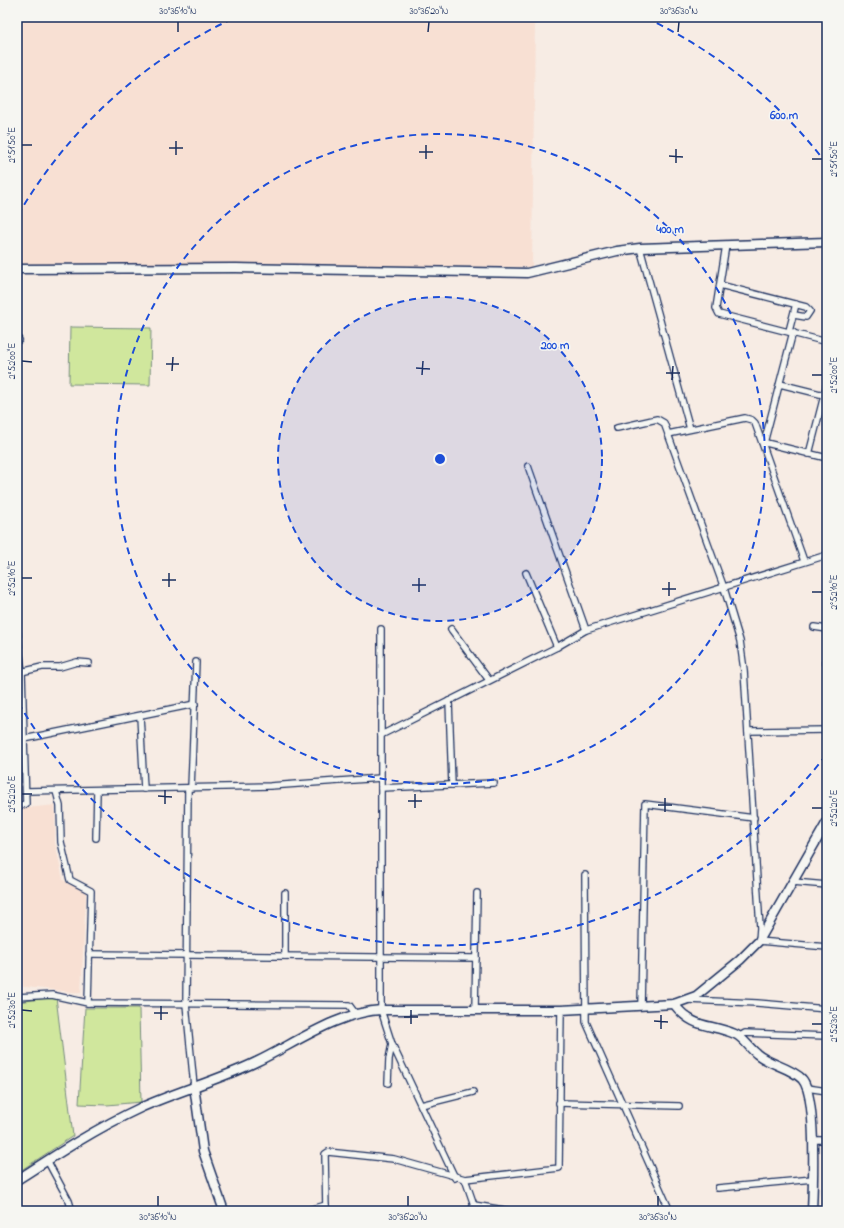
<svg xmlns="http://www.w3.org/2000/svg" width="844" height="1228" viewBox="0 0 844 1228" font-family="'Indie Flower',sans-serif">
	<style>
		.built { fill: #f8e0d3 }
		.green { fill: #d0e79d; stroke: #768b7e }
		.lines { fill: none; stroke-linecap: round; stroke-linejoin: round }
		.street-casing { stroke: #1b2f5e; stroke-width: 8 }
		.secondary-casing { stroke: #1b2f5e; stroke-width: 11 }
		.street { stroke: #f6f6f2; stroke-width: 5.5 }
		.secondary { stroke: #f6f6f2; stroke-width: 8 }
		.ticks { fill: none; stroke: #1b2f5e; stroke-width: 1.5 }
		.ring { fill: none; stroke: #1d4ed8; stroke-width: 2; stroke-dasharray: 7 5 }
		.centre { fill: #1d4ed8; stroke: #f6f6f2; stroke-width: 2 }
		.ring-label { font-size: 12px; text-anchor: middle; font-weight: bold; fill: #1d4ed8; stroke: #f6f6f2; stroke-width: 3; stroke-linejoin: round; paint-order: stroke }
		.neatline { fill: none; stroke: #1b2f5e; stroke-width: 1.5 }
		.ticks-label { font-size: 10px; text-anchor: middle; fill: #1b2f5e }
	</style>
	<rect width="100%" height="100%" fill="#f7ece4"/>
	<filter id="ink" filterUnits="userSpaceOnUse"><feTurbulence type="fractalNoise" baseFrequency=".025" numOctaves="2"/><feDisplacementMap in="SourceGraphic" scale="8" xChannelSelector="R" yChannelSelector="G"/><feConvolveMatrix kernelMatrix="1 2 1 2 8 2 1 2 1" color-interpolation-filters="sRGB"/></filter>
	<g filter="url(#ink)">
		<g class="built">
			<path d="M17 17H535L532 267 17 264Z"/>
			<path d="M55 805V842L63 880 86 892 81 993 17 986V809Z"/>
		</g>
		<g class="green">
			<path d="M70 327 151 328 150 385 69 384Z"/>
			<path d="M56 997 73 1136 17 1173V1002Z"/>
			<path d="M85 1008H139L141 1102 107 1105 79 1104Z"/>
		</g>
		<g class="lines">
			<g class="street-casing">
				<g id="street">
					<path d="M726 245 716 308 719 314 827 342"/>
					<path d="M640 248 690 429"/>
					<path d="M720 285 806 307 810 311 806 317 794 315"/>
					<path d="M789 331 796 304"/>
					<path d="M17 337 19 340"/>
					<path d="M780 384 824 395"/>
					<path d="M617 428 657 419 664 423 724 588 740 641 744 670 760 928 759 941 827 947"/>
					<path d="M668 434 745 418 752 420 755 423 804 561"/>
					<path d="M762 442 827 458"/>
					<path d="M764 443 793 332"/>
					<path d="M809 454 827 384"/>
					<path d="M528 466 586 630"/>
					<path d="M526 573 557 647"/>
					<path d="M814 627 827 629"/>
					<path d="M381 629V1010L392 1044 455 1178"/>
					<path d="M451 629 489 680"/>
					<path d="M17 630 22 672 26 804 17 806"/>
					<path d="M825 662H827"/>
					<path d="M17 673 42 667H60L77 662 89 663"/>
					<path d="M449 701 452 785"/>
					<path d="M140 716 144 789"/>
					<path d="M17 718 23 716"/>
					<path d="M748 731 827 730"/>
					<path d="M381 735 557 647 586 630 827 555"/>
					<path d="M24 739 195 704"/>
					<path d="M188 788 186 1004 194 1086"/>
					<path d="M191 788 196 662"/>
					<path d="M381 788 494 783"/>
					<path d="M26 791 270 786 381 778"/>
					<path d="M56 791 60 806 61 842 70 880 91 891 88 1003"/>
					<path d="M96 838 97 790"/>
					<path d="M585 875 586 1022 670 1211"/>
					<path d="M793 882 827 885"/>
					<path d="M89 954 476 958"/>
					<path d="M285 956V893"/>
					<path d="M17 997 52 995 88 1003 349 1005 355 1013"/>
					<path d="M688 1000 757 1003 827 1009"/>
					<path d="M641 1006 645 804 754 818"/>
					<path d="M475 1010 477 893"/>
					<path d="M740 1036 745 1033 827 1036"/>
					<path d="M388 1083 389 1059 392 1044"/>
					<path d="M807 1088 827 1091"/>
					<path d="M559 1103 679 1106"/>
					<path d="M421 1105 473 1092"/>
					<path d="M812 1140H827"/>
					<path d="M47 1160 69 1201 72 1211"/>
					<path d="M465 1179 474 1205 470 1211"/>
					<path d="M718 1188 813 1179"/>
					<path d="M474 1205 510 1211"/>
					<path d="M305 1211 326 1205"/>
					<path d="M326 1211 325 1154 328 1152 394 1159 465 1179 559 1168 561 1010"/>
				</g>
			</g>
			<g class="secondary-casing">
				<g id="secondary">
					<path d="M17 269 236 268 527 273 617 251 640 248 827 242"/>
					<path d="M674 1004C694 1030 709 1023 735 1034 744 1038 749 1048 757 1054 770 1065 790 1067 802 1079 817 1095 813 1187 812 1211"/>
					<path d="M194 1086 203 1151 224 1211"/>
					<path d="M17 1180C57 1154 97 1128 140 1108 178 1091 219 1080 256 1062 294 1044 338 1012 381 1010H561L674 1004 696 996 740 960 759 941 827 822"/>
				</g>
			</g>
			<use href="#street" class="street"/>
			<use href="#secondary" class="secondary"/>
		</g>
	</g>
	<path class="ticks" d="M178 32V22M428 32 429 22M678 32 679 22M22 145H32M169 148H183M419 152H433M176 155V141M669 156 683 157M426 159V145M812 159H822M676 163V149M22 361 32 362M166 364H179M416 368 430 369M172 371 173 357M666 373H680M422 375 423 361M812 375H822M672 380 673 366M22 578H32M162 580H176M412 585H426M169 587V573M662 589H676M419 592V578M812 592H822M669 596V582M22 794H32M158 796 172 797M408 801H422M165 804V790M658 805H672M415 808V794M812 808H822M665 812V798M22 1010 32 1011M154 1013H168M404 1017H418M161 1020V1006M654 1021 668 1022M411 1024V1010M812 1024H822M661 1029V1015M158 1206V1196M408 1206V1196M658 1206V1196"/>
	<circle cx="440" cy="459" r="162" fill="#1d4ed8" fill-opacity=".12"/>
	<g class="ring">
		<circle cx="440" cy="459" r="162"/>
		<circle cx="440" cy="459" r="325"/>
		<path d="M826 755A487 487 0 0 1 18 702M18 215A487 487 0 0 1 234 18M646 18A487 487 0 0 1 826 163"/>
	</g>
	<circle cx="440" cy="459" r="6" class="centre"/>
	<g class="ring-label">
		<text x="784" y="119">600 m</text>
		<text x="670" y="233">400 m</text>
		<text x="555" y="349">200 m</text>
	</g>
	<rect width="844" height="1228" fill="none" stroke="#f6f6f2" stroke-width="44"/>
	<rect x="22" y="22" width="800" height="1184" class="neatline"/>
	<g class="ticks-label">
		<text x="178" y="14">30°36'10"N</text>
		<text x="429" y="14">30°36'20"N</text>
		<text x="679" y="14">30°36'30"N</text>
		<text transform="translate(11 145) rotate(-90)" y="4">2°51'50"E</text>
		<text transform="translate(833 159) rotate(-90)" y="4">2°51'50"E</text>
		<text transform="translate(11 361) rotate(-90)" y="4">2°52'00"E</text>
		<text transform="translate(833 375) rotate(-90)" y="4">2°52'00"E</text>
		<text transform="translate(11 578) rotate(-90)" y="4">2°52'10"E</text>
		<text transform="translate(833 592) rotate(-90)" y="4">2°52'10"E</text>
		<text transform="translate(11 794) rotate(-90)" y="4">2°52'20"E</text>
		<text transform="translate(833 808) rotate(-90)" y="4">2°52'20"E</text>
		<text transform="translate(11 1010) rotate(-90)" y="4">2°52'30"E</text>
		<text transform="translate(833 1024) rotate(-90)" y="4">2°52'30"E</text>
		<text x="158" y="1220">30°36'10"N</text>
		<text x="408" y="1220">30°36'20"N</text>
		<text x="658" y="1220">30°36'30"N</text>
	</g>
</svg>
